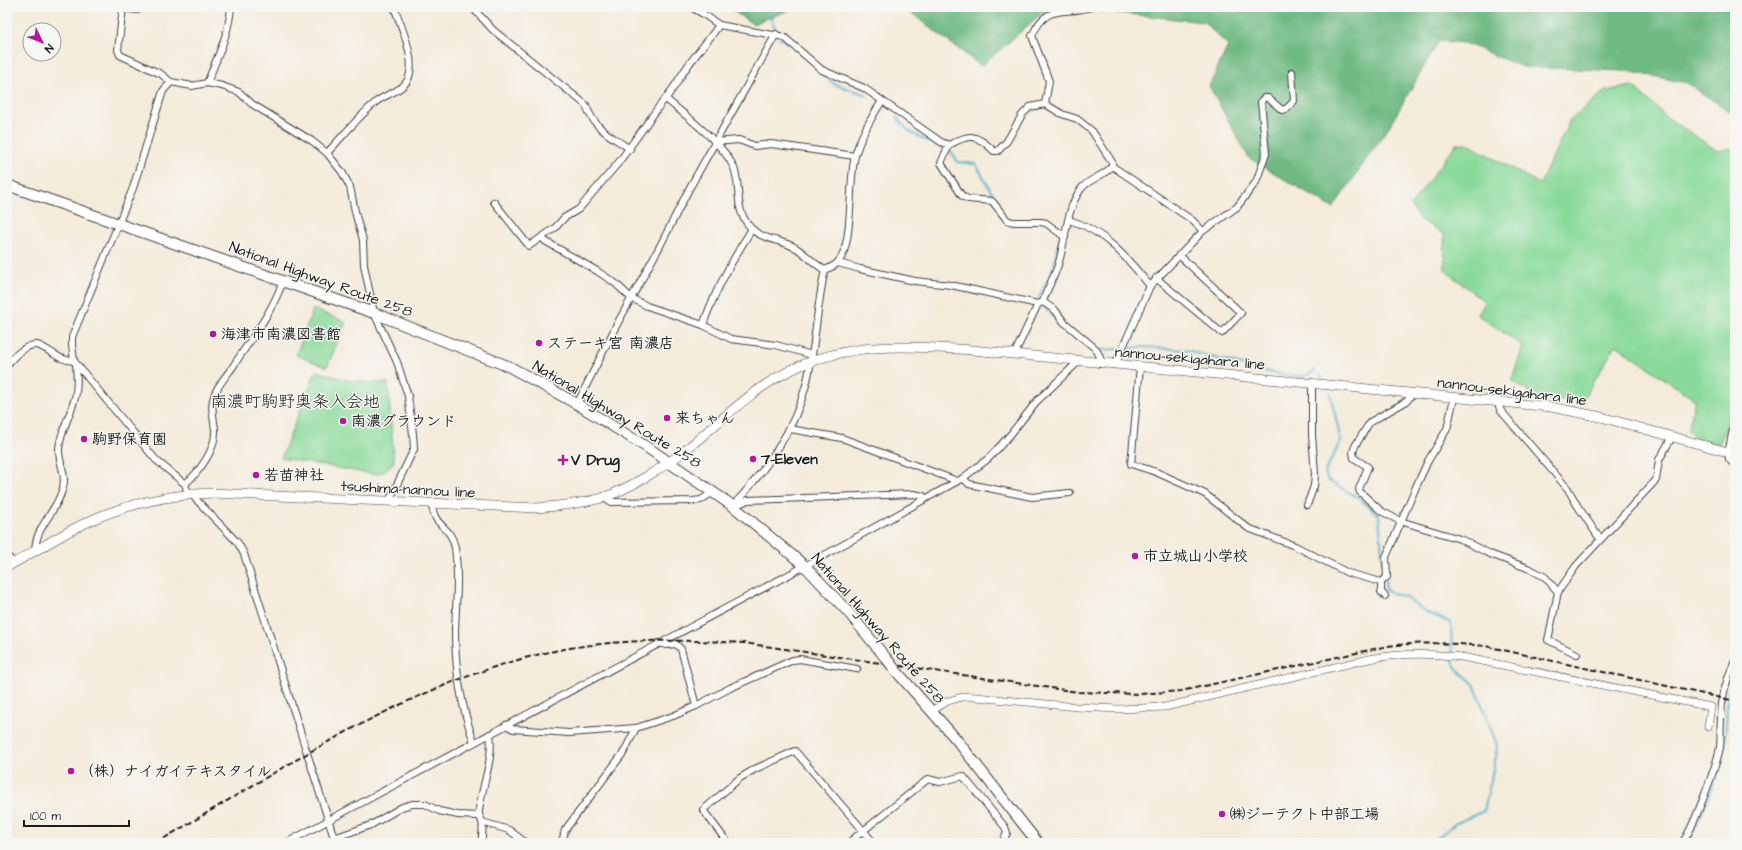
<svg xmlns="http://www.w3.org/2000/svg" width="1742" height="850" viewBox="0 0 1742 850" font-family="'Architects Daughter','Klee One',sans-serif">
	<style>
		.green { fill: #89da9a; stroke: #527b5b }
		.forest { fill: #6eba82; stroke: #456b4f }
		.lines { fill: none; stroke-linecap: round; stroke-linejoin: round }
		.stream { stroke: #50b0cf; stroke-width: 2 }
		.minor-casing { stroke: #3c3b38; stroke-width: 8 }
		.tertiary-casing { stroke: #3c3b38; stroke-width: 8 }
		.primary-casing { stroke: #3c3b38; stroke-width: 10 }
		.trunk-casing { stroke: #3c3b38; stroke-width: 12 }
		.minor { stroke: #fff; stroke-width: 6 }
		.tertiary { stroke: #fff; stroke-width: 7 }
		.primary { stroke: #fff; stroke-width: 9 }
		.trunk { stroke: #fff; stroke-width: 10 }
		.rail { stroke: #1c1c1c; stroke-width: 2; stroke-dasharray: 6 3; stroke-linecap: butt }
		.trunk-bridge-casing { stroke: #3c3b38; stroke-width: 12; stroke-linecap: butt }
		.trunk-bridge { stroke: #fff; stroke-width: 10 }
		.poi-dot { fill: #b5179e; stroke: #f6f6f2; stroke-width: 1.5 }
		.labels { text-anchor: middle; stroke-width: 3; stroke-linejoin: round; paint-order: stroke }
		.street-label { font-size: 15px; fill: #1c1c1c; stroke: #f6f6f2 }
		.poi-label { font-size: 15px; font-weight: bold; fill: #1c1c1c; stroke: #f6f6f2; text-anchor: start }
		.quarter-label { font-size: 17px; fill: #1c1c1c; stroke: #f6f6f2 }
	</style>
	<rect width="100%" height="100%" fill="#f6f6f2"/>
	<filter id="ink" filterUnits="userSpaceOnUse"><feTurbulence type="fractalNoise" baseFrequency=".025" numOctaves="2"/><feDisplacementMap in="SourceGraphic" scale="8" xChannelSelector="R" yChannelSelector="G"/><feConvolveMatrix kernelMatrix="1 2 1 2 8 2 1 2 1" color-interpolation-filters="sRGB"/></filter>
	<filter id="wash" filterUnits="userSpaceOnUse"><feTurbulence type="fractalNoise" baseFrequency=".012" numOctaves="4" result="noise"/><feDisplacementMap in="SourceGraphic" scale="16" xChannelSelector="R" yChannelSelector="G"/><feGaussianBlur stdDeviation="0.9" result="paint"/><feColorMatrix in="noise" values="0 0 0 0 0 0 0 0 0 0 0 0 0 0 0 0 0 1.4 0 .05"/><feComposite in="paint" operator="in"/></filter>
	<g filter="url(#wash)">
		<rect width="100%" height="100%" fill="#f4ebda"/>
		<g class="green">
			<path d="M1633 86 1665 116 1718 151 1731 148 1735 152V407L1719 444 1695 438 1688 430 1695 400 1616 345 1583 399 1539 400 1512 380 1523 346 1478 315 1485 302 1445 270 1444 234 1419 219 1411 205 1456 144 1466 143 1540 184 1570 120 1605 91Z"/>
			<path d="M313 309 346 322 327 367 296 355Z"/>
			<path d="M316 371 351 381 388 383 394 462 383 472 372 474 281 458Z"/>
		</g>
		<g class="forest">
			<path d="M727 7H797L753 24Z"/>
			<path d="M903 7H1049L981 66Z"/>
			<path d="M1062 7H1735V115L1687 83 1627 71 1522 67 1465 43 1439 41 1390 125 1333 208 1249 158 1209 86 1228 46 1204 22Z"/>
		</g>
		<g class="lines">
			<g class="stream">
				<path d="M769 7 771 20 775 27"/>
				<path d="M780 38 788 44"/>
				<path d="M820 72 834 84 867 95"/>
				<path d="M897 117C907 135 927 140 944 148"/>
				<path d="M950 150 958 162 976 164 995 198"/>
				<path d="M1039 297 1053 269 1060 237"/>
				<path d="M1043 306 1072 334 1090 348"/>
				<path d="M1126 348 1145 347 1185 350 1269 372 1303 377 1316 370"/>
				<path d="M1101 350 1118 349"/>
				<path d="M1320 374 1323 379"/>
				<path d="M1330 393 1341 441 1324 473 1329 481 1357 497 1379 515 1384 577"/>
				<path d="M1385 581 1386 591 1405 597 1426 612 1451 623 1452 653"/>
				<path d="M1431 843 1456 823 1484 811 1496 757 1497 745 1474 684 1456 668 1452 658"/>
				<path d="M1689 843 1707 802 1724 752 1728 695 1735 671"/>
			</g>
		</g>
	</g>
	<g filter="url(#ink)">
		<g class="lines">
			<g class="minor-casing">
				<g id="minor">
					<path d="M123 7 118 50 120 55 161 74 171 82"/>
					<path d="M472 7 493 30 586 105C594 129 610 135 630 149"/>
					<path d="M691 7 705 15 719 25 784 37 822 70 864 88 941 142 949 145C970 133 976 134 994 151H998L1007 141 1022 115 1030 107 1045 104 1062 114 1077 119 1092 131 1112 162V166"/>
					<path d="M123 8 138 10 139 7"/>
					<path d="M207 83C217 58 229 34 231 7"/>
					<path d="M666 99C686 116 724 144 734 168 742 190 733 209 751 228 762 240 782 240 796 248 806 254 814 264 825 270 829 268 835 266 838 262 854 245 848 182 855 156 860 137 871 118 882 101"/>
					<path d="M1045 104 1049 81 1032 36C1047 2 1063 16 1091 7"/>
					<path d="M714 142 739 140 755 146 771 144 855 156"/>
					<path d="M949 145 941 163 962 196 968 199 992 201 1007 220 1013 222H1041L1046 223 1065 237"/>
					<path d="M327 153C342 137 359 116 376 102 384 95 396 93 404 85 421 68 401 26 394 7"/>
					<path d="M1112 166 1192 220 1203 231"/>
					<path d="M494 202 529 246 555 228 564 218 579 209 619 162 660 105C671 94 678 80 687 67 697 53 709 40 719 25"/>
					<path d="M1069 220C1103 229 1129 260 1150 286"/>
					<path d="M542 237 545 241 597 271 615 283 631 298 647 306 703 325 731 339 776 345 812 355"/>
					<path d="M838 263 860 269 915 281 951 285 1038 304 1043 302"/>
					<path d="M1156 278 1222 333 1241 313 1179 255"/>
					<path d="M1043 302C1046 290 1053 280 1057 268 1066 244 1065 210 1081 189 1089 178 1104 177 1112 166"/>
					<path d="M1043 302 1055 310 1064 322 1096 349 1100 357 1099 364"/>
					<path d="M703 325C715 290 732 260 752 229"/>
					<path d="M1014 355 1038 304"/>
					<path d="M1115 365 1150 286 1203 231 1237 207 1256 182 1266 154 1261 101 1264 98H1268L1282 110 1286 109 1294 101 1292 72"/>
					<path d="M7 366C12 357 29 341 40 346 55 353 56 359 74 361"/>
					<path d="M1140 367 1131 464 1156 472 1205 494 1248 528 1295 546 1348 573 1381 582"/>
					<path d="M1412 394 1407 401 1370 422 1355 446 1353 452 1354 458 1368 467 1359 489 1360 492 1381 511 1400 521 1460 539 1490 554 1530 569 1545 577 1558 592"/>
					<path d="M1497 402 1501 411 1568 489 1577 505 1600 539"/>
					<path d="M577 404 616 326 660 246 689 189 776 34"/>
					<path d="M1735 420 1728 453 1729 459 1735 466"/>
					<path d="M790 429 842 438 952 479 956 482"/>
					<path d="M963 478 969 484 1032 497 1070 493"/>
					<path d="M185 484C199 472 216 450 215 430 214 419 210 406 214 396 217 386 226 376 232 368 250 340 272 313 283 281"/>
					<path d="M603 497 610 502 693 501 701 500 713 492"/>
					<path d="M389 501 414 449 413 434 408 396 397 362 374 313 364 265 363 240 356 216 350 187 342 172 327 153 312 141 252 104 239 92 222 86 207 83 192 86 171 82 163 91 133 188 72 337V345L74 361 156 460 185 484 187 490 238 543 244 554 334 838 371 825 402 807 412 804H425L439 811 458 815 478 816"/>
					<path d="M432 504C434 529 451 524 455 548 459 576 456 603 455 630 455 669 461 706 474 742"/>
					<path d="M1307 505 1314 486 1315 474 1312 435V384"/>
					<path d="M733 506C765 470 794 432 806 385 816 347 816 308 825 270"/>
					<path d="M734 506 748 500 914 494 923 496 925 499"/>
					<path d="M35 551C35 526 58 511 63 487 67 474 58 462 59 448 61 431 69 418 74 401 78 390 77 376 76 365"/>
					<path d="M7 556 14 563"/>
					<path d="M1381 582 1387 577 1386 557 1415 489 1428 461 1447 429 1454 398"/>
					<path d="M1381 582V592L1385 596"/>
					<path d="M659 643 667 645 676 644 681 649 696 706"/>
					<path d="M1577 654 1548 640 1558 592 1576 566 1656 480 1659 460 1672 437"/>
					<path d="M506 725 513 729 569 733 636 728 673 716 696 706 730 688 793 660 800 659 857 669"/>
					<path d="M482 822 509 830 526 843"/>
					<path d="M286 843 805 566 963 478 989 458 1010 435 1037 401 1079 361"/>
					<path d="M482 843C481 837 484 827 482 821 480 817 478 816 479 810 482 785 494 759 490 734"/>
					<path d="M562 843 565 830 624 752 636 728"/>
					<path d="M728 843 703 810 740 778 755 769 795 751 874 843"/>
					<path d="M848 843 928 779 940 782 963 776 1005 827 1007 833 1002 843"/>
					<path d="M1682 843C1693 830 1717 764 1720 747 1721 738 1720 729 1721 719 1721 699 1726 679 1735 661"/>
				</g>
			</g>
			<g class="tertiary-casing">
				<path id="tertiary" d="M931 711 948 701 966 696 1077 707 1119 709 1165 707 1369 659C1401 653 1430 653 1462 657L1711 707 1708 727"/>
			</g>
			<g class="primary-casing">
				<path id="primary" d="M7 567C40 549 73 526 109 513 142 501 178 494 213 493L537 508C559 506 580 504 602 498 627 490 668 465 688 448 721 421 752 389 791 370 850 341 910 346 972 350L1551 407 1601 417 1735 454"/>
			</g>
			<g class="trunk-casing">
				<g id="trunk">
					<path d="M7 185 374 313 510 367 577 404 648 448 733 506 805 566 849 613 885 657"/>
					<path d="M897 672 956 739 1038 843"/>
				</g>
			</g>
			<use href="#minor" class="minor"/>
			<use href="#tertiary" class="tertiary"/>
			<use href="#primary" class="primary"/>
			<use href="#trunk" class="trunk"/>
			<path class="rail" d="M156 843C275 774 391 694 525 658 597 638 670 639 744 643L1078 692 1139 694 1181 691 1388 646C1421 642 1452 643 1485 646L1735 701"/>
			<g class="trunk-bridge-casing">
				<path id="trunk-bridge" d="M885 657 897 672"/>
			</g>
			<use href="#trunk-bridge" class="trunk-bridge"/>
		</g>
	</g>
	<g class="poi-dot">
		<circle cx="213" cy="334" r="4"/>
		<circle cx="539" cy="343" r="4"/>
		<circle cx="667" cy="418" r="4"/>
		<circle cx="343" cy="421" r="4"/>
		<circle cx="84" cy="439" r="4"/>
		<circle cx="753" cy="459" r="4"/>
		<path d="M561 454h4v4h4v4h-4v4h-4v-4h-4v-4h4z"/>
		<circle cx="256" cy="475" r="4"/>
		<circle cx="1135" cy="556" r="4"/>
		<circle cx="71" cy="771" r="4"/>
		<circle cx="1222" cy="814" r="4"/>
	</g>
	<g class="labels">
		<g class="street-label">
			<text transform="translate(321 279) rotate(20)" y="5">National Highway Route 258</text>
			<text transform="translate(1190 358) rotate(5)" y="5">nannou-sekigahara line</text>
			<text transform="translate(1512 391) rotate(7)" y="5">nannou-sekigahara line</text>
			<text transform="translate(617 414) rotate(31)" y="5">National Highway Route 258</text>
			<text transform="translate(408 489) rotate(3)" y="5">tsushima-nannou line</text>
			<text transform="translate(878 628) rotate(49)" y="5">National Highway Route 258</text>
		</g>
		<g class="poi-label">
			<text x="221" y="339">海津市南濃図書館</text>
			<text x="547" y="348">ステーキ宮 南濃店</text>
			<text x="675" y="423">来ちゃん</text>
			<text x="351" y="426">南濃グラウンド</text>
			<text x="92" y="444">駒野保育園</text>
			<text x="761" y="464">7-Eleven</text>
			<text x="571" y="465">V Drug</text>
			<text x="264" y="480">若苗神社</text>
			<text x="1143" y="561">市立城山小学校</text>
			<text x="79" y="776">（株）ナイガイテキスタイル</text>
			<text x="1230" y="819">㈱ジーテクト中部工場</text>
		</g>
		<g class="quarter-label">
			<text x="295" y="407">南濃町駒野奥条入会地</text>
		</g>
	</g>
	<rect width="1742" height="850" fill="none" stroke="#f6f6f2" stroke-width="24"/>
	<g transform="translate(42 42) rotate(133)"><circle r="19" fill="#f6f6f2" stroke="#9f9f9c"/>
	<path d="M0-3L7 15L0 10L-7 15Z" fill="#b5179e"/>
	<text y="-6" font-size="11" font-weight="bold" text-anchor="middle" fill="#1c1c1c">N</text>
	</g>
	<path d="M24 820v6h105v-6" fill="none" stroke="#1c1c1c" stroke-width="2"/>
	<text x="30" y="820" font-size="12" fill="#1c1c1c" stroke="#f6f6f2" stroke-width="3" paint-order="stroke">100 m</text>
</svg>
